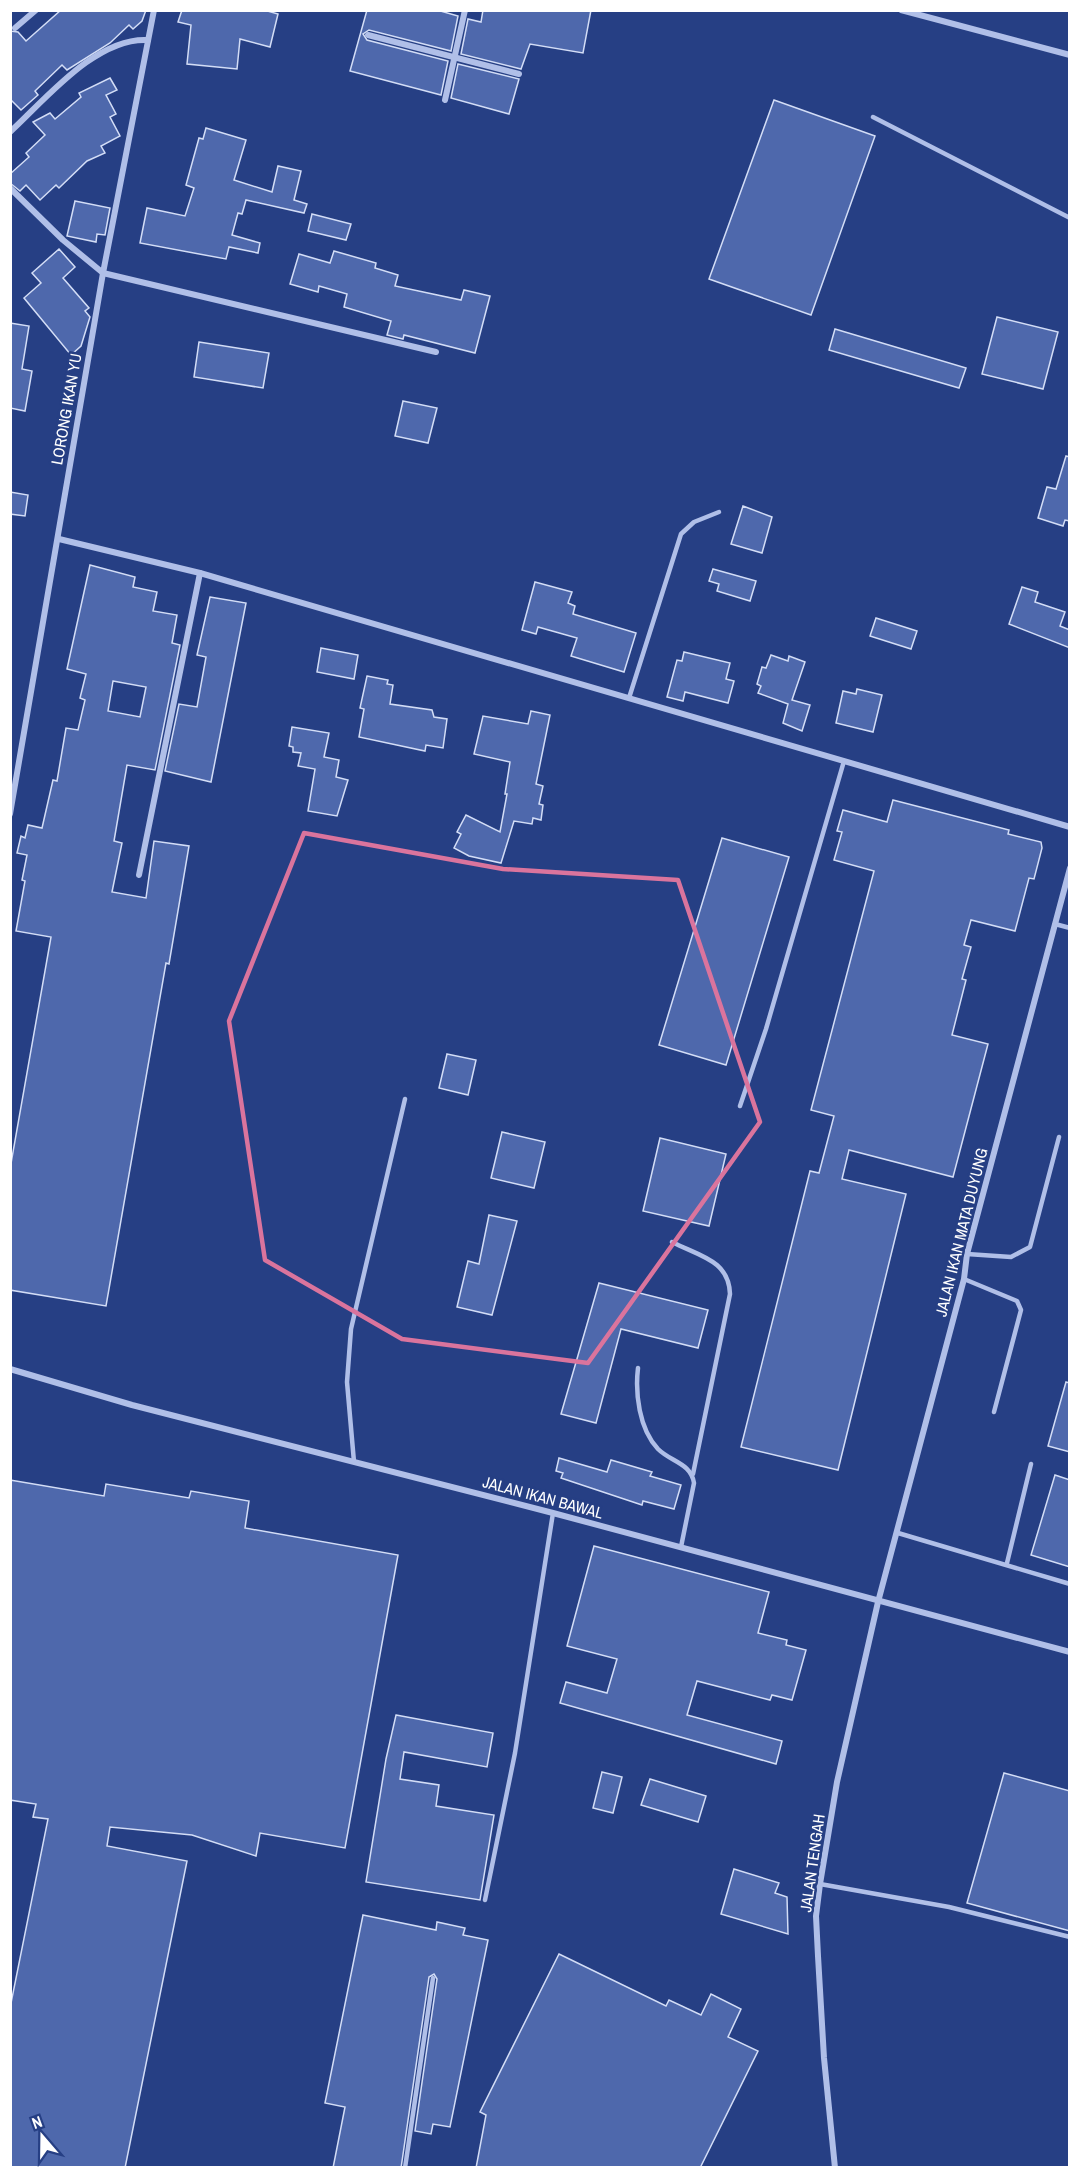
<svg xmlns="http://www.w3.org/2000/svg" width="1080" height="2178" viewBox="0 0 1080 2178" font-family="'Archivo Narrow',sans-serif">
	<style>
		.building { fill: #4e68ac; stroke: #d3ddf6; stroke-width: 1.5; fill-rule: evenodd }
		.lines { fill: none; stroke-linecap: round; stroke-linejoin: round }
		.service { stroke: #b0bfe8; stroke-width: 4.5 }
		.minor { stroke: #b0bfe8; stroke-width: 6 }
		.marked { fill: none; stroke: #da749d; stroke-width: 4.5; stroke-linejoin: round }
		.labels { text-anchor: middle; stroke-width: 5; stroke-linejoin: round; paint-order: stroke }
		.street-label { font-size: 16px; fill: #fff; stroke: #263f84 }
	</style>
	<rect width="100%" height="100%" fill="#263f84"/>
	<g class="building">
		<path d="M61 10H146L142 21 133 29 129 25 110 43 67 70 62 65 35 91 38 95 21 110 10 99V31L18 32 26 41Z"/>
		<path d="M182 10H264L278 14 270 47 240 39 237 69 187 64 191 25 178 22Z"/>
		<path d="M367 10H437L458 16 451 51 369 30 363 34 367 40 448 61 441 95 350 71Z"/>
		<path d="M483 10H591L583 53 530 44 521 69 461 54 468 19 481 22Z"/>
		<path d="M458 64 519 79 509 114 451 98Z"/>
		<path d="M110 78 117 90 106 95 116 114 110 117 120 136 101 146 105 153 87 161 59 188 56 185 40 200 26 185 20 191 10 183V174L29 157 26 153 45 135 33 122 50 113 55 119 81 97 79 93Z"/>
		<path d="M774 100 875 136 811 315 709 279Z"/>
		<path d="M206 128 246 140 234 180 272 192 278 166 301 171 294 200 307 204 304 213 246 200 242 214 238 213 232 235 260 243 258 253 229 247 226 259 140 243 147 208 185 216 194 188 186 185 199 138 203 139Z"/>
		<path d="M75 201 110 208 105 235 97 234 96 242 67 236Z"/>
		<path d="M312 214 351 224 346 240 308 231Z"/>
		<path d="M59 249 75 267 63 278 89 308 85 311 90 317 81 346 71 355 24 298 41 283 32 273Z"/>
		<path d="M334 251 376 263 375 268 398 275 395 286 461 300 464 290 490 296 475 353 404 335 403 339 387 335 391 321 344 307 347 294 319 286 318 292 290 284 299 254 330 263Z"/>
		<path d="M997 317 1058 332 1043 389 982 374Z"/>
		<path d="M10 323 29 326 22 369 32 371 25 411 10 408Z"/>
		<path d="M835 329 966 368 959 388 829 350Z"/>
		<path d="M199 342 269 353 263 388 194 377Z"/>
		<path d="M403 401 437 408 428 443 395 436Z"/>
		<path d="M1066 456 1070 457V521L1065 520 1063 526 1038 518 1047 487 1056 489Z"/>
		<path d="M10 492 28 495 25 516 10 514Z"/>
		<path d="M743 506 772 517 762 553 731 544Z"/>
		<path d="M90 565 135 577 133 587 157 592 153 611 177 615 172 643 180 645 155 770 127 765 114 841 122 843 112 892 146 898 154 841 189 846 169 964 166 963 106 1306 10 1290V1169L51 937 16 931 25 881 22 880 27 855 17 853 21 836 25 838 28 825 42 828 53 780 57 781 66 728 78 730 85 700 80 698 86 674 67 669ZM113 681 146 687 140 717 108 711Z"/>
		<path d="M713 569 756 581 750 601 717 591 719 584 709 581Z"/>
		<path d="M535 582 572 592 568 603 575 606 573 614 636 633 624 672 571 656 577 638 538 627 536 634 522 630Z"/>
		<path d="M1022 587 1038 592 1035 602 1065 612 1060 626 1070 630V648L1009 624Z"/>
		<path d="M210 597 246 603 211 782 165 771 179 704 197 707 206 657 197 655Z"/>
		<path d="M876 618 917 631 911 649 870 636Z"/>
		<path d="M321 648 358 655 354 679 317 672Z"/>
		<path d="M684 652 730 663 726 679 734 681 728 703 685 692 683 701 667 697 677 660 682 661Z"/>
		<path d="M771 655 788 661 789 656 805 662 792 700 810 705 802 731 783 723 788 704 758 693 761 686 757 684 762 667 766 668Z"/>
		<path d="M367 676 388 680 387 684 393 685 390 704 432 710 434 717 447 719 443 748 426 745 425 751 359 737 364 709 360 708Z"/>
		<path d="M857 689 882 695 873 732 836 723 843 691 856 694Z"/>
		<path d="M531 711 550 715 536 784 543 786 539 804 543 805 541 820 533 818 532 824 514 821 501 863 469 856 454 848 461 834 457 832 466 815 500 832 507 794H505L510 762 474 754 483 716 528 724Z"/>
		<path d="M292 727 329 733 324 757 339 760 336 777 348 780 337 816 308 811 315 769 298 766 301 753 293 752V747L289 746Z"/>
		<path d="M893 800 1009 830 1008 834 1041 842 1042 848 1034 879 1029 878 1015 931 971 920 964 945 971 947 962 979 966 980 952 1035 988 1044 953 1177 849 1150 842 1179 906 1194 838 1470 741 1447 810 1171 819 1173 834 1116 811 1110 874 871 834 860 842 832 837 831 843 810 887 822Z"/>
		<path d="M722 838 789 857 726 1065 659 1045Z"/>
		<path d="M447 1054 476 1060 468 1095 439 1088Z"/>
		<path d="M502 1132 545 1142 534 1188 491 1178Z"/>
		<path d="M660 1138 726 1154 709 1226 643 1211Z"/>
		<path d="M489 1215 517 1221 492 1315 457 1307 468 1261 479 1264Z"/>
		<path d="M599 1283 708 1310 698 1348 621 1329 596 1423 561 1414Z"/>
		<path d="M1066 1382 1070 1383V1452L1048 1446Z"/>
		<path d="M559 1458 607 1472 611 1460 652 1472 650 1476 681 1485 674 1509 643 1501 642 1505 561 1478 563 1473 556 1471Z"/>
		<path d="M1055 1475 1070 1480V1567L1031 1555Z"/>
		<path d="M10 1480 104 1496 106 1484 189 1498 191 1491 249 1501 245 1528 398 1555 345 1848 260 1833 256 1856 192 1835 110 1827 107 1846 187 1861 125 2168H10V2008L48 1819 33 1817 36 1804 10 1800Z"/>
		<path d="M594 1546 769 1592 758 1633 787 1640 786 1645 806 1650 792 1700 772 1695 770 1700 697 1681 687 1715 782 1741 776 1764 560 1703 566 1682 607 1693 617 1659 567 1646Z"/>
		<path d="M396 1715 493 1733 487 1767 404 1752 400 1779 439 1785 436 1806 494 1815 480 1900 366 1882 386 1759Z"/>
		<path d="M602 1772 622 1777 613 1813 593 1808Z"/>
		<path d="M1004 1773 1070 1791V1931L967 1903Z"/>
		<path d="M650 1779 706 1796 698 1822 641 1805Z"/>
		<path d="M734 1869 779 1883 775 1893 787 1897 788 1934 721 1914Z"/>
		<path d="M363 1915 436 1930 437 1922 465 1928 463 1935 488 1940 450 2127 433 2124 431 2134 415 2131 437 1979 434 1974 429 1977 401 2168H333L345 2107 325 2103Z"/>
		<path d="M559 1954 666 2006 669 2000 701 2015 711 1994 741 2009 728 2037 758 2051 700 2168H476L486 2115 480 2112Z"/>
	</g>
	<g class="lines">
		<g class="service">
			<path d="M873 117 1070 218"/>
			<path d="M629 698 681 534 694 522 719 512"/>
			<path d="M1055 924 1070 928"/>
			<path d="M740 1106 766 1029 844 761"/>
			<path d="M672 1242C699 1256 729 1260 730 1294L693 1474"/>
			<path d="M967 1254 1011 1257 1030 1247 1059 1137"/>
			<path d="M964 1279 1017 1301 1021 1310 994 1412"/>
			<path d="M638 1368C635 1393 639 1429 658 1449 671 1462 691 1463 694 1483L681 1547"/>
			<path d="M354 1462 347 1382 351 1329 405 1099"/>
			<path d="M898 1533 1070 1584"/>
			<path d="M1007 1563 1031 1464"/>
			<path d="M820 1884 949 1907 1070 1937"/>
			<path d="M485 1900 515 1753 553 1513"/>
			<path d="M405 2168 433 1978"/>
		</g>
		<g class="minor">
			<path d="M901 10 1070 55"/>
			<path d="M15 28 36 10"/>
			<path d="M368 35 519 74"/>
			<path d="M445 100 465 10"/>
			<path d="M10 132C46 99 96 37 148 40"/>
			<path d="M10 188 63 240 103 273 436 352"/>
			<path d="M59 539 200 573 1070 827"/>
			<path d="M10 814 103 273 154 10"/>
			<path d="M139 875 200 573"/>
			<path d="M10 1369 132 1405 553 1513 1070 1652"/>
			<path d="M835 2168 824 2058 818 1956 816 1916 820 1884 837 1782 878 1602 964 1279 967 1254 1070 868"/>
		</g>
	</g>
	<path class="marked" d="M304 833 503 869 678 880 760 1122 588 1363 402 1339 265 1260 229 1021Z"/>
	<g class="labels">
		<g class="street-label">
			<text transform="translate(66 409) rotate(-80)" y="6">LORONG IKAN YU</text>
			<text transform="translate(961 1232) rotate(-76)" y="6">JALAN IKAN MATA DUYUNG</text>
			<text transform="translate(543 1497) rotate(15)" y="6">JALAN IKAN BAWAL</text>
			<text transform="translate(812 1863) rotate(-82)" y="6">JALAN TENGAH</text>
		</g>
	</g>
	<rect width="1080" height="2178" fill="none" stroke="#ffffff" stroke-width="24"/>
	<g transform="translate(42 2136) rotate(340)" stroke="#263f84" stroke-width="4.5" paint-order="stroke">
	<path d="M0-4.5L10 22L0 15L-10 22Z" fill="#ffffff"/>
	<text y="-9" font-size="16" font-weight="bold" text-anchor="middle" fill="#ffffff">N</text>
	</g>
</svg>
